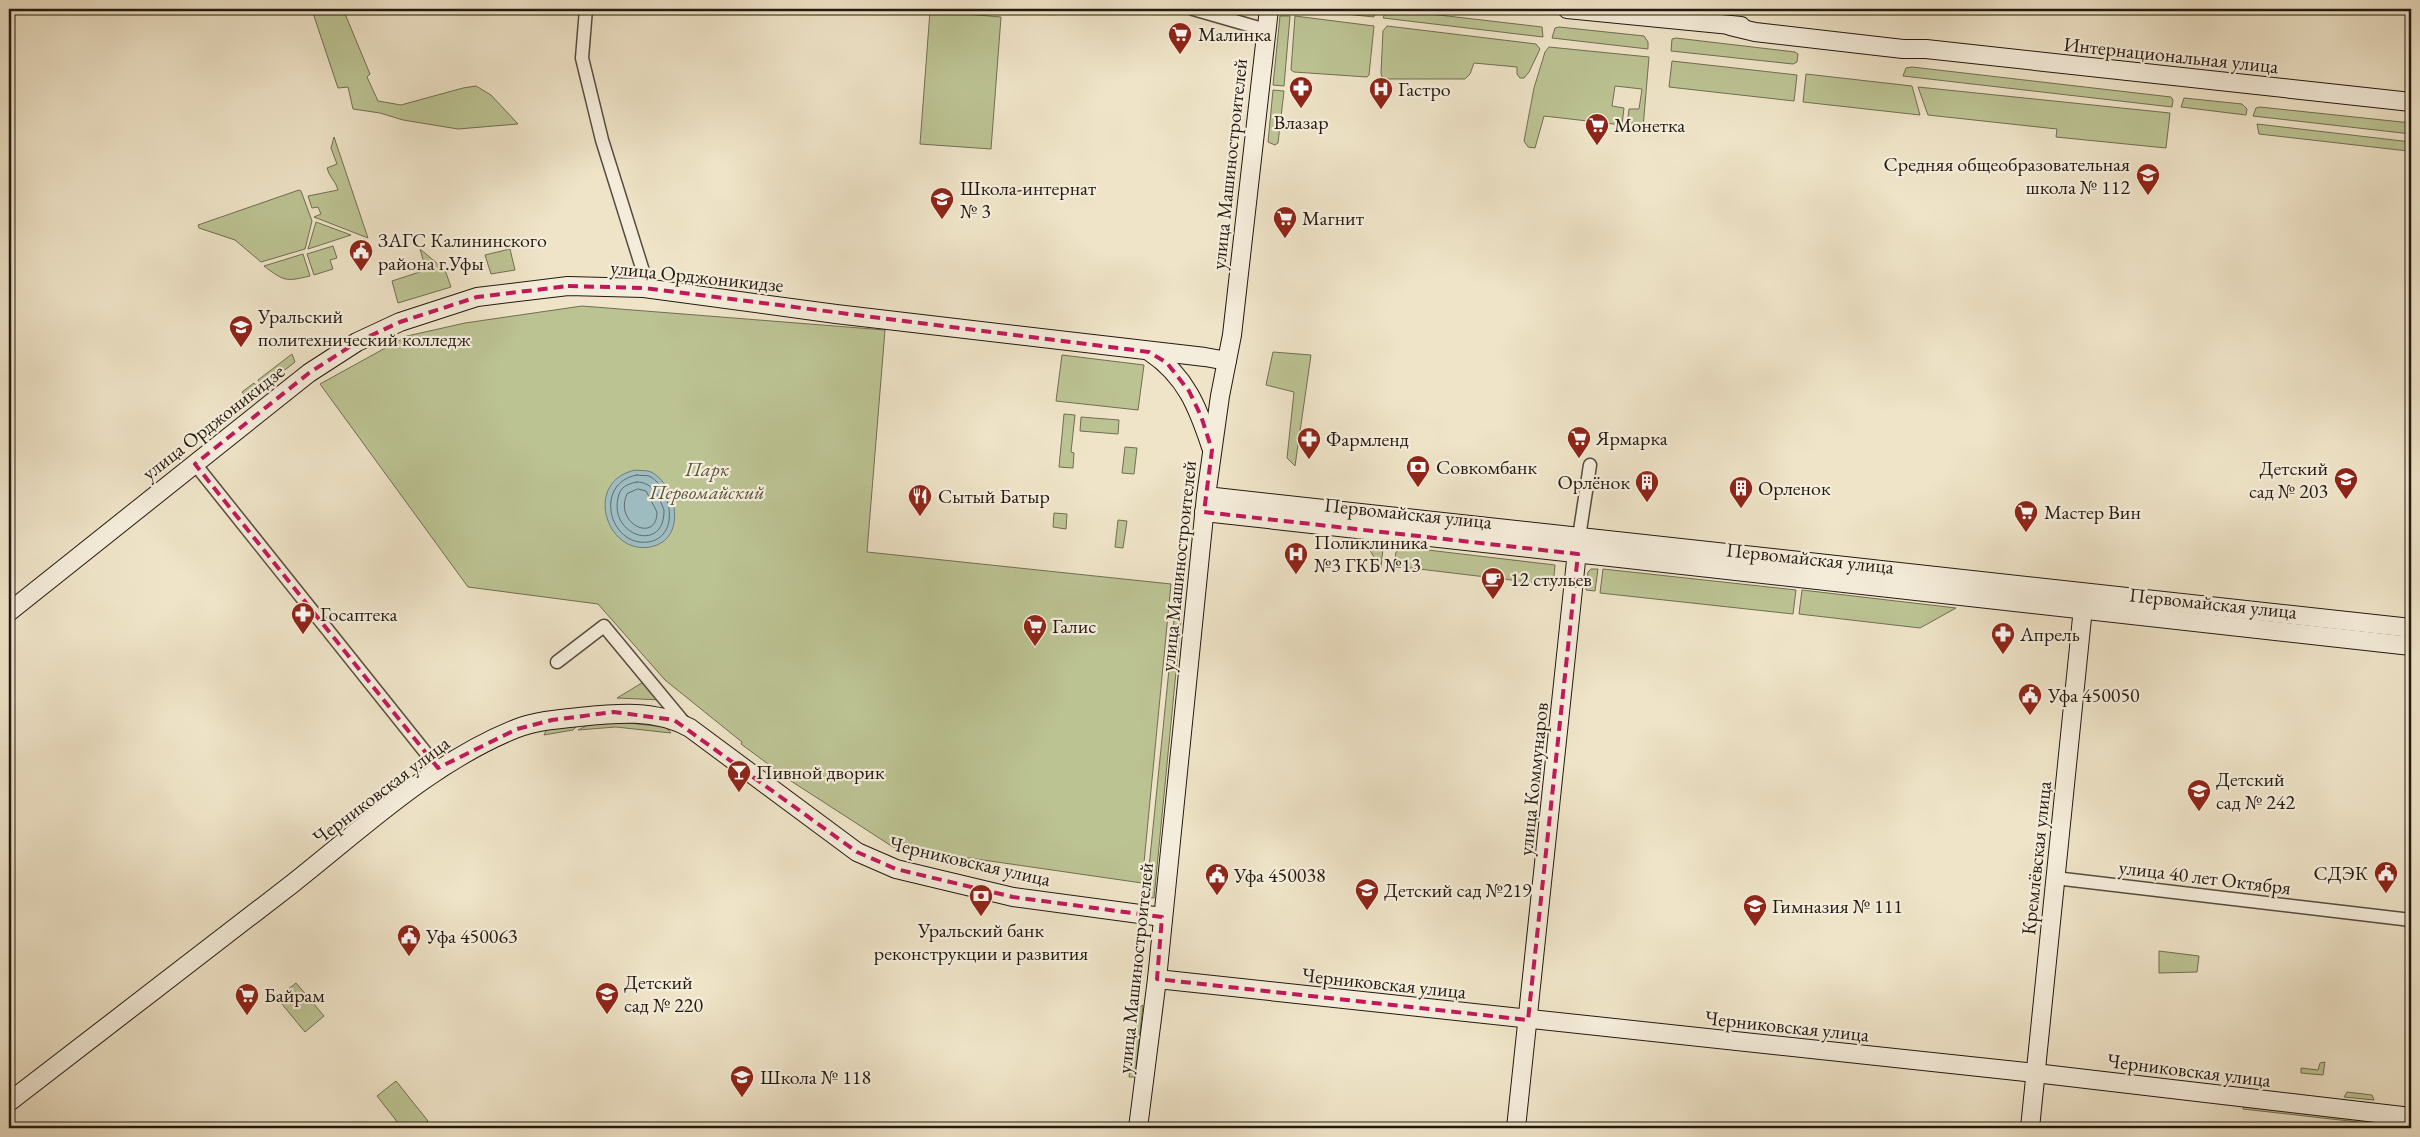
<svg xmlns="http://www.w3.org/2000/svg" width="2420" height="1137" viewBox="0 0 2420 1137" font-family="'EB Garamond',serif">
	<style>
		.green { fill: #bcc393; stroke: #706e52 }
		.water { fill: #9ebcbf; stroke: #6d7b79 }
		.lines { fill: none; stroke-linecap: round; stroke-linejoin: round }
		.shore { stroke: #606a68; stroke-width: 1 }
		.street-casing { stroke: #564c3f; stroke-width: 15 }
		.secondary-casing { stroke: #231911; stroke-width: 20 }
		.street { stroke: #f5eddb; stroke-width: 12 }
		.secondary { stroke: #f5eddb; stroke-width: 18 }
		.marked { fill: none; stroke: #c2185b; stroke-width: 4; stroke-dasharray: 10 6; stroke-linejoin: round }
		.labels { text-anchor: middle; stroke-width: 4.5; stroke-linejoin: round; paint-order: stroke }
		.poi-label { font-size: 20px; fill: #231911; stroke: #f5eddb; text-anchor: start }
		.street-label { font-size: 20px; fill: #231911; stroke: #f5eddb }
		.park-label { font-size: 20px; font-style: italic; fill: #59543e; stroke: #f5eddb }
	</style>
	<rect width="100%" height="100%" fill="#efe4c8"/>
	<filter id="stains"><feTurbulence type="fractalNoise" baseFrequency=".004" numOctaves="4"/><feColorMatrix values="0 0 0 0 .2 0 0 0 0 .09 0 0 0 0 .02 0 0 0 .5 -.17"/></filter>
	<radialGradient id="worn" r=".72"><stop offset=".6" stop-color="#630" stop-opacity="0"/><stop offset="1" stop-color="#630" stop-opacity=".3"/></radialGradient>
	<g class="green">
		<path d="M323 9H343L370 74 367 77 378 101 401 105 463 88 476 86 491 95 518 124 458 129 403 120 380 113 353 109 348 87 338 88 313 13Z"/>
		<path d="M1297 9H1375L1374 17Z"/>
		<path d="M1387 9 1542 27 1543 37 1383 18Z"/>
		<path d="M930 11 1001 17 991 149 920 144Z"/>
		<path d="M1280 16H1290L1284 86 1273 85Z"/>
		<path d="M1295 16 1374 26 1369 75 1367 77 1294 72 1291 70Z"/>
		<path d="M1387 26 1536 44 1540 49 1529 72 1524 78H1520L1517 74V67L1474 63 1470 74 1465 79H1386L1382 77 1381 73 1383 31Z"/>
		<path d="M1559 27 1644 36 1648 42V49L1552 38 1555 28Z"/>
		<path d="M1676 38 1795 52 1798 54 1797 62 1793 64 1671 51 1672 39Z"/>
		<path d="M1549 47 1649 57 1643 128 1627 125 1629 109H1639L1642 89 1615 86 1612 106 1624 108 1622 125 1544 116 1535 148 1528 147 1524 141 1534 88 1545 52Z"/>
		<path d="M1672 61 1797 75 1794 101 1669 87Z"/>
		<path d="M1912 67 2171 97 2173 100 2172 107 1903 76 1906 68Z"/>
		<path d="M1806 74 1912 86 1920 115 1803 102Z"/>
		<path d="M1918 87 2170 113 2166 148 2056 137 2057 129 1928 115Z"/>
		<path d="M1273 90 1284 91 1278 143 1275 145 1268 142Z"/>
		<path d="M2184 98 2242 104 2247 109 2246 115 2181 107Z"/>
		<path d="M2260 107 2411 123V134L2253 116 2256 108Z"/>
		<path d="M2257 124 2411 142V149L2408 151 2259 134Z"/>
		<path d="M334 137 368 238 314 217 321 214 318 207 312 208 308 196 338 190C336 181 329 177 327 168L337 164 331 148Z"/>
		<path d="M299 190 301 191 312 221 305 249 261 262 235 240 199 228 198 225Z"/>
		<path d="M316 222 351 235 308 249Z"/>
		<path d="M333 246 337 258 330 260 333 269 314 275 307 254Z"/>
		<path d="M420 249 445 270 451 287 398 303 392 281 426 270Z"/>
		<path d="M510 249 515 270 491 274 485 255Z"/>
		<path d="M303 254 310 276C285 282 284 281 264 266Z"/>
		<path d="M582 306 885 330 867 552 1171 584 1142 883 893 847 791 781 741 744 742 742 665 680 598 604 468 587 320 384 407 336 465 323Z"/>
		<path d="M1273 352 1311 355 1295 466 1287 458 1294 392 1266 385Z"/>
		<path d="M292 354 295 362 263 387 258 380Z"/>
		<path d="M1062 355 1144 365 1138 410 1056 401Z"/>
		<path d="M254 383 260 390 248 399 242 392Z"/>
		<path d="M1064 414 1075 415 1071 452 1074 453 1073 468 1059 467Z"/>
		<path d="M1081 417 1119 420 1118 434 1080 431Z"/>
		<path d="M1125 447 1137 448 1134 474 1122 473Z"/>
		<path d="M1054 513 1067 514 1066 529 1053 527Z"/>
		<path d="M1118 520 1127 521 1123 548 1115 547Z"/>
		<path d="M1364 541 1378 543 1383 548 1381 568Z"/>
		<path d="M1402 547 1555 565 1553 585 1394 566 1396 552Z"/>
		<path d="M1591 569H1598L1595 591 1586 590 1588 572Z"/>
		<path d="M1603 569 1796 590 1793 614 1600 593Z"/>
		<path d="M1802 590 1956 608 1920 628 1799 614Z"/>
		<path d="M1175 610H1182L1154 898 1146 897Z"/>
		<path d="M645 681 662 700 617 698Z"/>
		<path d="M618 722 666 727 671 733 616 727 578 730 590 724Z"/>
		<path d="M579 724 573 730 544 735 547 729Z"/>
		<path d="M2159 951 2199 956 2197 972 2159 973Z"/>
		<path d="M296 983 324 1016 305 1032 277 998Z"/>
		<path d="M1143 1005 1135 1077H1129L1137 1009Z"/>
		<path d="M2325 1062 2323 1075 2301 1073V1068L2318 1070 2320 1063Z"/>
		<path d="M396 1081 428 1121 419 1128H402L377 1096Z"/>
		<path d="M2347 1092 2372 1095 2374 1100 2344 1097Z"/>
		<path d="M2244 1102 2411 1121V1128L2243 1109Z"/>
	</g>
	<path class="water" d="M636 470C641 471 647 470 651 472 677 485 688 540 650 547 605 555 583 480 636 470Z"/>
	<g class="lines">
		<g class="shore">
			<path d="M637 475C641 476 645 475 649 476 665 483 675 514 666 530 662 537 656 541 648 542 609 547 593 483 637 475Z"/>
			<path d="M637 482C653 482 659 497 664 510 665 554 609 536 618 498 620 487 627 484 637 482Z"/>
			<path d="M638 489 646 491 657 512C657 544 613 524 627 494Z"/>
		</g>
		<g class="street-casing">
			<g id="street">
				<path d="M586 9 582 58 602 140 643 271 644 288"/>
				<path d="M1193 9 1266 30"/>
				<path d="M195 464 438 768"/>
				<path d="M1579 537 1590 465"/>
				<path d="M557 662 604 626 686 725"/>
				<path d="M2055 878 2411 920"/>
			</g>
		</g>
		<g class="secondary-casing">
			<g id="secondary">
				<path d="M1567 9 1741 26"/>
				<path d="M1730 26 1755 32 1903 49H1926L2411 102"/>
				<path d="M1150 352C1186 376 1198 408 1211 447"/>
				<path d="M1206 496 2411 628"/>
				<path d="M1204 512 2411 646"/>
				<path d="M9 612 309 373 357 342 400 322 477 297 568 286 644 288 836 314 1205 357 1227 361"/>
				<path d="M1157 979 2035 1073 2411 1117"/>
				<path d="M9 1102C103 1029 198 957 292 884 363 828 431 763 515 729 535 721 558 719 579 717 617 713 655 709 690 728L857 852 896 869 1013 897 1162 917"/>
				<path d="M1138 1128 1157 979 1206 496 1220 396 1232 335 1269 9"/>
				<path d="M1516 1128 1578 542"/>
				<path d="M2030 1128 2084 598"/>
			</g>
		</g>
		<use href="#street" class="street"/>
		<use href="#secondary" class="secondary"/>
	</g>
	<path class="marked" d="M568 286 644 288 1149 352 1167 363 1189 391 1201 416 1212 450 1204 512 1578 554 1528 1020 1157 979 1162 917 1013 897 896 869 857 852 674 720 614 712 552 720 517 729 438 768 195 464 309 373 357 342 400 322 477 297Z"/>
	<defs>
		<g id="supermarket-pin" transform="scale(1.25)"><path d="M0 17L-7.5 6A9.5 9.5 0 1 1 7.5 6Z" fill="#8f2418" stroke="#f5eddb"/><path d="M-6-5.5h2.5l.6 2H6L4.5 2H-2.5L-4.4-4H-6ZM-1.5 3.2a1.3 1.3 0 1 0 .1 0ZM3 3.2a1.3 1.3 0 1 0 .1 0Z" fill="#fff"/></g>
		<g id="pharmacy-pin" transform="scale(1.25)"><path d="M0 17L-7.5 6A9.5 9.5 0 1 1 7.5 6Z" fill="#8f2418" stroke="#f5eddb"/><path d="M-2-6h4v4h4v4h-4v4h-4v-4h-4v-4h4Z" fill="#fff"/></g>
		<g id="hospital-pin" transform="scale(1.25)"><path d="M0 17L-7.5 6A9.5 9.5 0 1 1 7.5 6Z" fill="#8f2418" stroke="#f5eddb"/><path d="M-5-5h3v3.5h4V-5h3V5h-3V1.5h-4V5h-3Z" fill="#fff"/></g>
		<g id="school-pin" transform="scale(1.25)"><path d="M0 17L-7.5 6A9.5 9.5 0 1 1 7.5 6Z" fill="#8f2418" stroke="#f5eddb"/><path d="M0-5L7-2L0 1L-7-2ZM-4 1L0 2.5L4 1V4Q0 6-4 4Z" fill="#fff"/></g>
		<g id="civic-pin" transform="scale(1.25)"><path d="M0 17L-7.5 6A9.5 9.5 0 1 1 7.5 6Z" fill="#8f2418" stroke="#f5eddb"/><path d="M-.6-6.5H3V-4.5H.6V-3L4-1V1h2V6H-6V1h2V-1L-.6-3ZM-1.2 2.5V6h2.4V2.5Z" fill="#fff"/></g>
		<g id="university-pin" transform="scale(1.25)"><path d="M0 17L-7.5 6A9.5 9.5 0 1 1 7.5 6Z" fill="#8f2418" stroke="#f5eddb"/><path d="M0-5L7-2L0 1L-7-2ZM-4 1L0 2.5L4 1V4Q0 6-4 4Z" fill="#fff"/></g>
		<g id="bank-pin" transform="scale(1.25)"><path d="M0 17L-7.5 6A9.5 9.5 0 1 1 7.5 6Z" fill="#8f2418" stroke="#f5eddb"/><path d="M-6-4H6V4H-6ZM0-2.3a2.3 2.3 0 1 0 0 4.6a2.3 2.3 0 1 0 0-4.6Z" fill="#fff"/></g>
		<g id="building-pin" transform="scale(1.25)"><path d="M0 17L-7.5 6A9.5 9.5 0 1 1 7.5 6Z" fill="#8f2418" stroke="#f5eddb"/><path d="M-4-6H4V6H1V3H-1V6H-4ZM-2.5-4.3h1.7v1.8h-1.7ZM.8-4.3h1.7v1.8H.8ZM-2.5-1h1.7V.8h-1.7ZM.8-1h1.7V.8H.8Z" fill="#fff"/></g>
		<g id="restaurant-pin" transform="scale(1.25)"><path d="M0 17L-7.5 6A9.5 9.5 0 1 1 7.5 6Z" fill="#8f2418" stroke="#f5eddb"/><path d="M-5-6h1v4h1v-4h1v4h1v-4h1v5L-1.5 .5V6h-2V.5L-5-1ZM5-6V6H3V1.5H1.5Q1.5-4 5-6Z" fill="#fff"/></g>
		<g id="cafe-pin" transform="scale(1.25)"><path d="M0 17L-7.5 6A9.5 9.5 0 1 1 7.5 6Z" fill="#8f2418" stroke="#f5eddb"/><path d="M-5.5-4.5H6V0H3Q3 3.5 0 3.5H-2.5Q-5.5 3.5-5.5 0ZM3-3.2v2h1.7v-2ZM-6 4.5H4V6H-6Z" fill="#fff"/></g>
		<g id="bar-pin" transform="scale(1.25)"><path d="M0 17L-7.5 6A9.5 9.5 0 1 1 7.5 6Z" fill="#8f2418" stroke="#f5eddb"/><path d="M-6-5H6L.8 .8V4.5H3.5V6h-7V4.5H-.8V.8Z" fill="#fff"/></g>
	</defs>
	<g fill-rule="evenodd">
		<use href="#supermarket-pin" x="1180" y="34"/>
		<use href="#pharmacy-pin" x="1301" y="88"/>
		<use href="#hospital-pin" x="1381" y="89"/>
		<use href="#supermarket-pin" x="1597" y="125"/>
		<use href="#school-pin" x="2148" y="175"/>
		<use href="#school-pin" x="942" y="199"/>
		<use href="#supermarket-pin" x="1285" y="218"/>
		<use href="#civic-pin" x="361" y="251"/>
		<use href="#university-pin" x="241" y="327"/>
		<use href="#supermarket-pin" x="1579" y="438"/>
		<use href="#pharmacy-pin" x="1309" y="439"/>
		<use href="#bank-pin" x="1418" y="467"/>
		<use href="#school-pin" x="2346" y="479"/>
		<use href="#building-pin" x="1647" y="482"/>
		<use href="#building-pin" x="1741" y="488"/>
		<use href="#restaurant-pin" x="920" y="496"/>
		<use href="#supermarket-pin" x="2026" y="512"/>
		<use href="#hospital-pin" x="1296" y="554"/>
		<use href="#cafe-pin" x="1493" y="579"/>
		<use href="#pharmacy-pin" x="303" y="614"/>
		<use href="#supermarket-pin" x="1035" y="626"/>
		<use href="#pharmacy-pin" x="2003" y="634"/>
		<use href="#civic-pin" x="2030" y="695"/>
		<use href="#bar-pin" x="739" y="772"/>
		<use href="#school-pin" x="2199" y="791"/>
		<use href="#civic-pin" x="2386" y="873"/>
		<use href="#civic-pin" x="1217" y="875"/>
		<use href="#school-pin" x="1367" y="890"/>
		<use href="#bank-pin" x="981" y="896"/>
		<use href="#school-pin" x="1755" y="906"/>
		<use href="#civic-pin" x="409" y="936"/>
		<use href="#school-pin" x="607" y="994"/>
		<use href="#supermarket-pin" x="247" y="995"/>
		<use href="#school-pin" x="742" y="1077"/>
	</g>
	<g class="labels">
		<g class="poi-label">
			<text x="1198" y="41">Малинка</text>
			<text x="1398" y="96">Гастро</text>
			<text x="1301" y="129" text-anchor="middle">Влазар</text>
			<text x="1614" y="132">Монетка</text>
			<text x="2130" y="171" text-anchor="end">Средняя общеобразовательная<tspan x="2130" dy="23">школа № 112</tspan></text>
			<text x="960" y="195">Школа-интернат<tspan x="960" dy="23">№ 3</tspan></text>
			<text x="1302" y="225">Магнит</text>
			<text x="378" y="247">ЗАГС Калининского<tspan x="378" dy="23">района г.Уфы</tspan></text>
			<text x="258" y="323">Уральский<tspan x="258" dy="23">политехнический колледж</tspan></text>
			<text x="1596" y="445">Ярмарка</text>
			<text x="1326" y="446">Фармленд</text>
			<text x="1436" y="474">Совкомбанк</text>
			<text x="2328" y="475" text-anchor="end">Детский<tspan x="2328" dy="23">сад № 203</tspan></text>
			<text x="1630" y="489" text-anchor="end">Орлёнок</text>
			<text x="1758" y="495">Орленок</text>
			<text x="938" y="503">Сытый Батыр</text>
			<text x="2044" y="519">Мастер Вин</text>
			<text x="1314" y="549">Поликлиника<tspan x="1314" dy="23">№3 ГКБ №13</tspan></text>
			<text x="1510" y="586">12 стульев</text>
			<text x="320" y="621">Госаптека</text>
			<text x="1052" y="633">Галис</text>
			<text x="2020" y="641">Апрель</text>
			<text x="2048" y="702">Уфа 450050</text>
			<text x="756" y="779">Пивной дворик</text>
			<text x="2216" y="786">Детский<tspan x="2216" dy="23">сад № 242</tspan></text>
			<text x="2368" y="880" text-anchor="end">СДЭК</text>
			<text x="1234" y="882">Уфа 450038</text>
			<text x="1384" y="897">Детский сад №219</text>
			<text x="1772" y="913">Гимназия № 111</text>
			<text x="981" y="937" text-anchor="middle">Уральский банк<tspan x="981" dy="23">реконструкции и развития</tspan></text>
			<text x="426" y="943">Уфа 450063</text>
			<text x="624" y="989">Детский<tspan x="624" dy="23">сад № 220</tspan></text>
			<text x="264" y="1002">Байрам</text>
			<text x="760" y="1084">Школа № 118</text>
		</g>
		<g class="street-label">
			<text transform="translate(2171 55) rotate(6)" y="7">Интернациональная улица</text>
			<text transform="translate(1229 164) rotate(-84)" y="7">улица Машиностроителей</text>
			<text transform="translate(697 276) rotate(6)" y="7">улица Орджоникидзе</text>
			<text transform="translate(213 422) rotate(-38)" y="7">улица Орджоникидзе</text>
			<text transform="translate(1408 513) rotate(6)" y="7">Первомайская улица</text>
			<text transform="translate(1810 558) rotate(6)" y="7">Первомайская улица</text>
			<text transform="translate(1178 566) rotate(-84)" y="7">улица Машиностроителей</text>
			<text transform="translate(2213 603) rotate(6)" y="7">Первомайская улица</text>
			<text transform="translate(1533 779) rotate(-84)" y="7">улица Коммунаров</text>
			<text transform="translate(381 790) rotate(-37)" y="7">Черниковская улица</text>
			<text transform="translate(2036 858) rotate(-84)" y="7">Кремлёвская улица</text>
			<text transform="translate(970 861) rotate(13)" y="7">Черниковская улица</text>
			<text transform="translate(2205 877) rotate(7)" y="7">улица 40 лет Октября</text>
			<text transform="translate(1135 968) rotate(-84)" y="7">улица Машиностроителей</text>
			<text transform="translate(1384 983) rotate(6)" y="7">Черниковская улица</text>
			<text transform="translate(1787 1026) rotate(6)" y="7">Черниковская улица</text>
			<text transform="translate(2189 1070) rotate(7)" y="7">Черниковская улица</text>
		</g>
		<g class="park-label">
			<text x="707" y="476">Парк<tspan x="707" dy="23">Первомайский</tspan></text>
		</g>
	</g>
	<rect width="2420" height="1137" fill="none" stroke="#efe4c8" stroke-width="30"/>
	<rect x="10" y="10" width="2400" height="1117" fill="none" stroke="#231911" stroke-width="2.5"/>
	<rect x="15" y="15" width="2390" height="1107" fill="none" stroke="#231911"/>
	<rect width="100%" height="100%" filter="url(#stains)"/>
	<rect width="100%" height="100%" fill="url(#worn)"/>
</svg>
